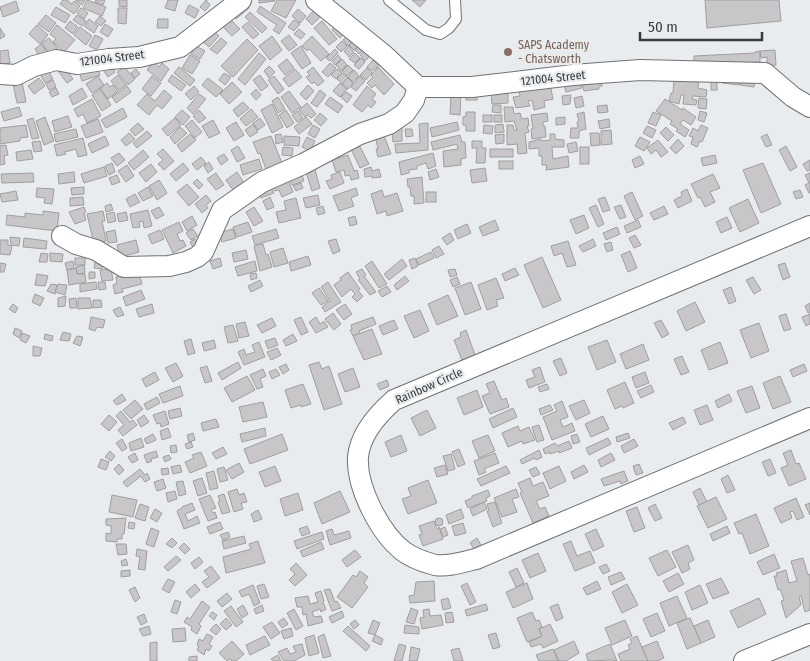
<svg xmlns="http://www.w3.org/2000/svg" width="810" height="661" viewBox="0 0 810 661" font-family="'Fira Sans Condensed',sans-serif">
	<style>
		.building { fill: #c8c6c9; stroke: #a09ea0 }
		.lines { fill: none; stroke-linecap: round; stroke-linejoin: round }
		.service-casing { stroke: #707275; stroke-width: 12 }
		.minor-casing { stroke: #707275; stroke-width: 22 }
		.service { stroke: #fff; stroke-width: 10 }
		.minor { stroke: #fff; stroke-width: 20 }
		.education-dot { fill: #8d6e63; stroke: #e9ecef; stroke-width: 2 }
		.labels { text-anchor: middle; stroke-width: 4.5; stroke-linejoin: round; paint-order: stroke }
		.education-label { font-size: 12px; fill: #785e54; stroke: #e9ecef; text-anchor: start }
		.street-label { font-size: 12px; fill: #383a3b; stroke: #e9ecef }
	</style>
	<rect width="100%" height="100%" fill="#e9ecef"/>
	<g class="building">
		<path d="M63 0H67L72 4 74 1 80 6 74 14 60 4Z"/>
		<path d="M76 0H85L82 5 76 1Z"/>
		<path d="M87 0 106 7 102 16 83 8Z"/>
		<path d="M96 0H105L103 5 95 2Z"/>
		<path d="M119 0H127V7L119 6Z"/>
		<path d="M168 0H178L175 11 165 8Z"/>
		<path d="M206 0 210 5 205 11 200 7Z"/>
		<path d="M259 0H274L275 1 259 3Z"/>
		<path d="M277 0H296L286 18 271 11Z"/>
		<path d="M412 0H426L420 7Z"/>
		<path d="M705 0H779L781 21 707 28Z"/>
		<path d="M16 1 19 11 3 17 0 7Z"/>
		<path d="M244 2 249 8 236 19 231 12Z"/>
		<path d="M189 5 199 10 195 18 185 13Z"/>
		<path d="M260 6 286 23 279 34 273 30 277 25 257 12Z"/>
		<path d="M56 7 70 15 65 23 51 15Z"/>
		<path d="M81 8 88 13 84 19 77 13Z"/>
		<path d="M118 8H127L126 24 118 23Z"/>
		<path d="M316 8 323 14 312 25 306 19Z"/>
		<path d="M298 9 306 16 300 23 292 16Z"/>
		<path d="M250 12 267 28 262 33 245 17Z"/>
		<path d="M46 15 56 23 49 32 38 24Z"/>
		<path d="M77 15 86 21 82 26 73 20Z"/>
		<path d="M100 16 106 21 101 26 95 22Z"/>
		<path d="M227 16 240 29 232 36 219 23Z"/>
		<path d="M89 19 98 26 94 33 84 26Z"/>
		<path d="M158 19H168V28H157Z"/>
		<path d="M294 20 300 24 294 31 288 27Z"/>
		<path d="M70 21 78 27 73 34 65 28Z"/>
		<path d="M322 21 337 39 329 45 314 28Z"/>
		<path d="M248 22 259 34 253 39 242 27Z"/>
		<path d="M338 23 346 31 340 38 332 30Z"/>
		<path d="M105 24 113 29 108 37 100 32Z"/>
		<path d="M37 25 48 35 40 44 29 34Z"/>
		<path d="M57 25 75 40 64 52 53 42 56 39 50 34Z"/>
		<path d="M80 27 92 36 86 45 74 35Z"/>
		<path d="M0 28 5 36 0 39Z"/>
		<path d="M299 29 305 34 301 39 294 34Z"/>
		<path d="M212 30 219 36 209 47 202 41Z"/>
		<path d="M349 34 354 39 348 46 343 40Z"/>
		<path d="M95 35 103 39 97 50 89 46Z"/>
		<path d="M289 35 297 45 289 51 281 41Z"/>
		<path d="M272 36 282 50 270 60 259 46Z"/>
		<path d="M312 36 329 54 321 61 309 49 307 51 302 46Z"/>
		<path d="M49 38 58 49 50 55 42 43Z"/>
		<path d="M221 38 227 43 217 54 210 49Z"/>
		<path d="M247 39 258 50 233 77 221 66Z"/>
		<path d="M356 39 360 43 354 50 349 45Z"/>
		<path d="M342 41 347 46 341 52 336 47Z"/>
		<path d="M41 44 48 53 41 58 35 49Z"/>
		<path d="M361 44 365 48 359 54 355 50Z"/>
		<path d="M196 46 205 51 200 59 191 54Z"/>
		<path d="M301 46 311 63 302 69 291 53Z"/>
		<path d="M349 46 354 52 349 57 344 51Z"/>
		<path d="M335 49 338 53 330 61 326 58Z"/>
		<path d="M366 49 371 55 365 61 360 55Z"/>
		<path d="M8 50 10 63 0 65V51Z"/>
		<path d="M775 50 776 65 767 66V57L761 58 760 51Z"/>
		<path d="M760 51V62L694 65V56L755 53V52Z"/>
		<path d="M259 53 266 59 245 85 238 79Z"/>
		<path d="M355 53 360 58 355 63 349 59Z"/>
		<path d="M190 55 200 61 192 74 182 68Z"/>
		<path d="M338 55 341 59 335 65 332 61Z"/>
		<path d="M361 58 365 62 359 69 354 65Z"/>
		<path d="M287 59 294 68 285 75 278 66Z"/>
		<path d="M342 59 347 65 341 71 336 65Z"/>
		<path d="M373 60 379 65 372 71 367 67Z"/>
		<path d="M109 62 115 72 108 77 101 67Z"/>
		<path d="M153 62 159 67 162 63 169 69 161 81 147 70Z"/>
		<path d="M330 63 336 68 328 77 322 72Z"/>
		<path d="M96 65 100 75 82 81 79 72Z"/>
		<path d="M348 65 353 70 347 76 342 71Z"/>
		<path d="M46 66 53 79 45 83 38 70Z"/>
		<path d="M64 66 73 79 67 83 58 71Z"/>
		<path d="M269 66 275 72 269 78 264 71Z"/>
		<path d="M124 67 135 79 128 85 117 72Z"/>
		<path d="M179 67 195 80 190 86 174 73Z"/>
		<path d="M313 67 324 81 318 86 314 82 312 84 306 77 310 75 307 72Z"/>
		<path d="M378 67 394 84 384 95 375 85 372 88 367 83 373 77 371 75Z"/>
		<path d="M367 68 372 73 366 80 360 75Z"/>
		<path d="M136 69 140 74 135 78 131 73Z"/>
		<path d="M295 69 302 77 289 87 283 79Z"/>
		<path d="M337 69 342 73 336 79 331 75Z"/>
		<path d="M354 70 359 76 353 82 348 77Z"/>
		<path d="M224 73 231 77 225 85 219 80Z"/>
		<path d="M342 73 348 78 343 84 337 79Z"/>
		<path d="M723 74 740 76 739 85 722 83Z"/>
		<path d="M118 75 126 85 119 90 111 81Z"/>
		<path d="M172 75 186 85 181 91 168 81Z"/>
		<path d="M260 75 268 86 261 91 253 80Z"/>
		<path d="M742 75 756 78 754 87 740 85Z"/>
		<path d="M98 76 104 85 92 93 86 84Z"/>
		<path d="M152 76 161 83 151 96 142 89Z"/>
		<path d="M274 76 284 89 278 94 268 80Z"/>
		<path d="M360 76 365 81 356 91 351 87Z"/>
		<rect x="711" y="76" width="6" height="14"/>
		<path d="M699 77 698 88 707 90 706 97 693 96 692 99 697 100 696 105 683 104 684 95H681L679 104 669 101 671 93H673L674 78Z"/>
		<path d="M39 78 45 86 34 94 28 86Z"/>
		<path d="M208 78 223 90 216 97 202 85Z"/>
		<path d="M348 78 353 83 348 89 342 84Z"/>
		<path d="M53 80 56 87 49 90 46 84Z"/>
		<path d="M579 80 582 88 566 92 564 84Z"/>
		<path d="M601 81 602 86H599V89L584 91 582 83Z"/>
		<path d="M22 82 26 102 17 103 13 84Z"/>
		<path d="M232 82 242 92 229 104 220 94Z"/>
		<path d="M107 83 110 87 113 85 118 91 108 99 100 89Z"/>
		<path d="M340 83 347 89 340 97 333 91Z"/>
		<path d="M550 84 553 99 544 101 545 107 534 110 532 100 528 101 530 106 516 108 513 97 520 96 519 90Z"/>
		<path d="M308 85 314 91 306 100 300 94Z"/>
		<path d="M127 86 131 92 116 103 112 97Z"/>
		<path d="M194 86 199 92 191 100 185 94Z"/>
		<path d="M367 86 376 94 372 99 376 102 371 108 368 105 362 112 353 105Z"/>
		<path d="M56 88 59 94 52 97 49 92Z"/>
		<path d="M82 88 87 97 73 105 69 96Z"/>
		<path d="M100 89 111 105 102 111 92 95Z"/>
		<path d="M256 89 261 95 256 100 251 94Z"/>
		<path d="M164 90 172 97 162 109 157 105 149 115 137 105 147 94 155 101Z"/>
		<path d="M320 90 326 95 317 107 311 103Z"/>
		<path d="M289 91 301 107 292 113 281 97Z"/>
		<path d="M346 92 352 96 347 103 341 97Z"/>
		<path d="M508 93V103L492 104 491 94Z"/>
		<path d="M199 94 206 99 193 114 187 108Z"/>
		<path d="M451 94 461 95 460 115 450 114Z"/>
		<rect x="466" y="94" width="11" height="6"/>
		<path d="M571 95 570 104 563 105 562 96Z"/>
		<path d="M582 96 584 106 576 108 574 98Z"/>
		<path d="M278 97 285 109 278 113 272 101Z"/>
		<path d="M330 97 343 106 338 113 325 104Z"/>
		<path d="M699 98 707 99 706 109 698 108Z"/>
		<path d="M92 99 101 116 87 123 83 114 78 117 74 109Z"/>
		<path d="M665 99 682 110 683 108 696 117 691 125 683 120 680 124 689 130 685 137 676 131 678 129 670 124 672 121 656 111Z"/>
		<path d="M243 102 249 108 238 117 233 110Z"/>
		<path d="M307 103 316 114 311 118 307 115 305 117 299 110Z"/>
		<path d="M272 104 283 127 272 133 261 110Z"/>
		<path d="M493 105H501V113L492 112Z"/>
		<path d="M607 105 608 112 598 113 597 106Z"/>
		<path d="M19 107 22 116 4 121 1 112Z"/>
		<path d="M504 107H513L514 114 520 113 522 119 528 118 529 126H527L529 132 525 133 527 153 518 154 517 144 507 145V125H513L514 130H517L514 121 505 122Z"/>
		<path d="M123 108 127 117 106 128 101 120Z"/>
		<path d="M251 109 258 117 246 126 240 119Z"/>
		<path d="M182 110 190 117 183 125 175 117Z"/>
		<path d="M199 110 206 118 199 123 193 116Z"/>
		<path d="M286 110 294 123 287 128 279 115Z"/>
		<path d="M298 111 303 118 297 122 292 115Z"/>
		<path d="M700 111 707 113 704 122 698 120Z"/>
		<path d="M466 112H475V131H466V125H463V117L466 116Z"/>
		<path d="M584 112 586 129 579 131V138H570L571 128H578L577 122 579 121 577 114Z"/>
		<path d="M653 112 661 115 656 126 648 123Z"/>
		<path d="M320 113 327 119 321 126 314 120Z"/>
		<path d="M547 113 548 121 543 122V126H545L546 137 532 139 531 129H533L531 115Z"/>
		<rect x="483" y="115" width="9" height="7"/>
		<rect x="494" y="115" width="8" height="7"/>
		<path d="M68 116 72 127 55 132 52 121Z"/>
		<path d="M45 117 54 141 44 145 36 121Z"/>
		<path d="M306 117 312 124 299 134 294 127Z"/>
		<path d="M565 117V124L556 125V118Z"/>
		<path d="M33 118 39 138 32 139 27 120Z"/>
		<path d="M175 118 181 125 168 136 162 129Z"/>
		<path d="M260 118 265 125 258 130 253 123Z"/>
		<path d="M98 119 103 132 86 138 81 126Z"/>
		<path d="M609 119 610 127 600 129 598 121Z"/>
		<path d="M192 120 202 132 195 138 185 126Z"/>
		<path d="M213 120 220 133 209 138 202 126Z"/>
		<path d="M236 122 244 135 234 141 226 128Z"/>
		<path d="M457 122 459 130 432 137 430 128Z"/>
		<path d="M138 123 144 129 135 136 130 130Z"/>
		<path d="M428 123V150L396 153 395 144 420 143 419 124Z"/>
		<path d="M253 124 258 132 250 137 245 130Z"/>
		<path d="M503 124 504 132 495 133V125Z"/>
		<path d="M26 125 28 137 20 138V141L0 144V128Z"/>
		<path d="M313 125 320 129 315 138 308 134Z"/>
		<path d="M484 125 493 126 492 134 483 133Z"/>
		<path d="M701 125 708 128 702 142 700 141 697 147 691 144 693 137 689 136 693 128 698 131Z"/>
		<path d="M647 126 656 130 652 138 643 133Z"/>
		<path d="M180 127 187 133 175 144 170 137Z"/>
		<path d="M392 127H402V141L393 142Z"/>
		<path d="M666 127 674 135 668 141 660 133Z"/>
		<path d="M76 129 78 137 56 142 54 134Z"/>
		<path d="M405 129H412L413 136 406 137Z"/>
		<path d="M611 130 612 144 601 145V131Z"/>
		<path d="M147 131 152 136 137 148 133 143Z"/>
		<path d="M129 133 135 139 126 146 121 140Z"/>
		<path d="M383 133 391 154 378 157 376 149H378L375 135Z"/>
		<path d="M590 133H599L600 145 591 146Z"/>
		<path d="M190 134 196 140 182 152 177 145Z"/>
		<path d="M281 134 283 142 276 144 275 135Z"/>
		<path d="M504 134V143L496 144 495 135Z"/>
		<path d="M550 134H555V139L564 140V147H552L553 159 568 156 569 167 546 170 547 165H542V156H539V148L529 149V142L541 139V141L550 140Z"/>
		<path d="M767 134 772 145 766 147 761 137Z"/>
		<path d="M460 135 462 142H465L466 158 461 159V165L444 167 443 151 458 149 457 144 433 150 431 142Z"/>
		<path d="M105 136 109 145 92 153 88 144Z"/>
		<path d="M271 136 282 163 266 169 260 153 258 154 253 142Z"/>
		<path d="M284 136 300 137 299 146 284 145Z"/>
		<path d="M307 137 315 141 310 151 302 147Z"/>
		<path d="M640 137 650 142 644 151 635 146Z"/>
		<path d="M83 138 87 155 78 157 76 149 65 152 66 154 57 156 54 145Z"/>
		<path d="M678 139 684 146 676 154 670 148Z"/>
		<path d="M658 140 668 152 661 157 656 150 651 154 647 148Z"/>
		<path d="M40 141 42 151 34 152 32 142Z"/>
		<path d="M472 141H482V148H486L485 163H476L477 148H472Z"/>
		<path d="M576 142 578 151 569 153 567 144Z"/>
		<path d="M358 143 369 164 360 168 350 147Z"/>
		<path d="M6 145 8 155 4 156 5 164 0 165V146Z"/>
		<path d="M238 146 245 158 237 162 231 150Z"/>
		<path d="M786 146 797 167 790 171 779 150Z"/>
		<path d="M283 147 293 148 292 156 282 155Z"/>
		<rect x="580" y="147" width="9" height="17"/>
		<path d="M163 149 174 161 164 170 158 164 163 160 157 154Z"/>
		<rect x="490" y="149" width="23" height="8"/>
		<path d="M31 150 33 159 17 161 16 152Z"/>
		<path d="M143 150 149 157 134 170 128 163Z"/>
		<path d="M119 153 125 160 117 166 111 158Z"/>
		<path d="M433 153 436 166 428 169 426 163 417 166V169L409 170V173L401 175 399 162Z"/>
		<path d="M224 154 228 160 221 165 217 158Z"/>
		<path d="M348 155 354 171 357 170 359 178 351 180 350 175 345 176 344 170 336 172 332 160Z"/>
		<path d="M715 155 717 163 703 166 701 158Z"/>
		<path d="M640 156 644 164 635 168 632 160Z"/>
		<path d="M201 157 206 163 197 170 192 164Z"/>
		<path d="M259 159 262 169 243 175 240 165Z"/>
		<path d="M810 160V170L807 171 803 164Z"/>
		<rect x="499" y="161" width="14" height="8"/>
		<path d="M209 162 213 169 208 173 204 166Z"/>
		<path d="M112 163 115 172 109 175 105 166Z"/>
		<path d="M183 163 189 170 176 181 170 174Z"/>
		<path d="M763 163 781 204 761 213 743 170Z"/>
		<path d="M151 164 157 172 146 182 139 173Z"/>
		<path d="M127 165 134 176 126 182 118 171Z"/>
		<path d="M314 166 320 188 312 191 305 169Z"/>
		<path d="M104 167 107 176 84 183 81 174Z"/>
		<path d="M371 167 372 171 379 169 381 177 372 178V176L365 177 364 169Z"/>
		<path d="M485 168 487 181 472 183 470 170Z"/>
		<path d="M436 169 439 177 430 180 428 172Z"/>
		<path d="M74 172 75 182 59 184 58 174Z"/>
		<path d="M237 172 244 183 233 190 226 180Z"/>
		<path d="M301 172 304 181 292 185 289 176Z"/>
		<path d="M340 172 344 183 330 189 326 181 332 179 331 175Z"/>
		<path d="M33 173 34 182 2 183 1 174Z"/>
		<path d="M216 173 224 185 216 190 207 179Z"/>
		<path d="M810 173V193H809L805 185 809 183 805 175Z"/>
		<path d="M713 174 720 188 710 192 715 202 705 207 700 197 698 198 691 184Z"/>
		<path d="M117 175 120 182 112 185 109 178Z"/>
		<path d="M287 177 293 192 282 197 279 190 275 191 271 183Z"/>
		<path d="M422 177 424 203 414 204V196H411L410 187H408L407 179Z"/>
		<path d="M197 179 203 185 199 189 193 183Z"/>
		<path d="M159 180 167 193 157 200 149 186Z"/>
		<path d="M301 183 303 188 296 191 293 186Z"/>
		<path d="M187 184 199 197 189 206 177 192Z"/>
		<path d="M270 185 274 193 261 198 257 191Z"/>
		<path d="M84 187V194L72 195 71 188Z"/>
		<path d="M148 187 153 196 143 201 138 193Z"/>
		<path d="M37 188 54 189 52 204 44 203 45 198 36 197Z"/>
		<path d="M356 188 358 195 351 198 354 206 339 211 333 196Z"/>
		<path d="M687 189 692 201 678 208 674 200 682 196 681 192Z"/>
		<path d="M382 190 384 197 397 193 403 211 387 216 386 211 377 214 371 194Z"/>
		<path d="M800 190 803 197 796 199 793 192Z"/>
		<path d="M16 191 18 200 2 202 0 194Z"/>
		<rect x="426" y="192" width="10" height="10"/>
		<path d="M632 192 643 216 635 220 624 196Z"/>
		<path d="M135 194 140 202 130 207 126 199Z"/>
		<path d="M206 195 211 201 206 205 208 208 202 213 195 204Z"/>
		<path d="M318 195 320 205 306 208 303 198Z"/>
		<path d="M83 197 84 205 70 206V198Z"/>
		<path d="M270 197 274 207 267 210 263 201Z"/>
		<path d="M605 197 610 210 603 212 598 199Z"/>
		<path d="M296 198 301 218 279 223 276 212 286 210 284 201Z"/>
		<path d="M748 199 759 223 740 232 729 208Z"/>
		<path d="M111 204 113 210 106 212 105 206Z"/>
		<path d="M596 205 604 224 598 227 589 208Z"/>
		<path d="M621 205 626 217 620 219 614 207Z"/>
		<path d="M323 206 325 213 318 215 316 208Z"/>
		<path d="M664 206 668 214 654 220 650 213Z"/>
		<path d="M84 207 86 212 84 213 86 220 75 224 69 212Z"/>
		<path d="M159 207 164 215 156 219 151 211Z"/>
		<path d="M254 207 263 221 254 226 246 212Z"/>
		<path d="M148 210 152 226 144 228 143 221 139 222 140 227 133 228 130 214Z"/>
		<path d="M43 211 59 213 57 231 6 225 7 215 25 217V213L43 215Z"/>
		<path d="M103 211 105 221H102L106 241 94 244 87 214Z"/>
		<path d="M114 212 116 221 108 223 106 214Z"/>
		<path d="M126 212 128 220 119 222 117 214Z"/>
		<path d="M584 215 589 228 576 234 570 220Z"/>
		<path d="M192 216 197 225 187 231 182 222Z"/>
		<path d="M355 216 357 224 350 226 348 218Z"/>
		<path d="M727 217 732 228 721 233 716 222Z"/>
		<path d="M495 220 499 230 483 236 479 227Z"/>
		<path d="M638 220 641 227 627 233 624 226Z"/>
		<path d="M179 222 183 231 177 234 180 241 183 240 186 246 173 253 162 230Z"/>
		<path d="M248 222 252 232 237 237 233 227Z"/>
		<path d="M467 224 471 233 458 239 454 230Z"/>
		<path d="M617 227 620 234 606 240 603 233Z"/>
		<path d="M193 229 198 236 191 240 186 233Z"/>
		<path d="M233 229 236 238 222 242 219 233Z"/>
		<path d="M276 229 279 238 255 245 252 236Z"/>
		<path d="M115 230 117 242 108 243 106 232Z"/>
		<path d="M160 230 164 239 152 244 148 235Z"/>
		<path d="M450 233 454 240 447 245 442 238Z"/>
		<path d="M635 235 641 245 634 248 629 238Z"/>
		<path d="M10 237 20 238 19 246 11 245Z"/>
		<path d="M24 238 47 241 46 249 23 247Z"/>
		<path d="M195 239 199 246 194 249 190 242Z"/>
		<path d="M336 239 340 251 333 254 328 241Z"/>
		<path d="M593 239 596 246 583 252 579 246Z"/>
		<path d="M0 240H8V245L12 246 10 255 0 254Z"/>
		<path d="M136 240 139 252 120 257 117 245Z"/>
		<path d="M568 241 576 265 567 267 562 253 554 256 551 246Z"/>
		<path d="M611 242 613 250 607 252 604 244Z"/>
		<path d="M263 244 266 255 268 254 272 267 260 271 254 246Z"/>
		<path d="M439 246 444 254 436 258 432 250Z"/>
		<path d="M283 248 288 263 274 267 270 252Z"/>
		<path d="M246 250 248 259 234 262 232 253Z"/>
		<path d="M630 251 637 268 628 272 621 255Z"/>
		<path d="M431 252 434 258 419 265 416 259Z"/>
		<path d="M41 253 48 254 47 262H39Z"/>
		<path d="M50 253 63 254 62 262 50 261Z"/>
		<path d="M308 256 311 265 291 271 289 262Z"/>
		<path d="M542 257 561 300 543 308 524 265Z"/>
		<rect x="75" y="258" width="10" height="7"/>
		<path d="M220 258 222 266 213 269 210 261Z"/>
		<path d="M415 258 418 266 412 269 409 260Z"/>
		<path d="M402 259 407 266 389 280 384 274Z"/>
		<path d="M73 261 74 268 67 270 65 263Z"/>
		<path d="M255 261 257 271 238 276 235 267Z"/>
		<path d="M372 261 387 284 379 288 365 266Z"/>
		<path d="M95 262 103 263 102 269 94 268Z"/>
		<path d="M0 263 6 264 4 272H0Z"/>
		<path d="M785 263 790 277 783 280 778 265Z"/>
		<path d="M84 265 85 273 77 274 76 267Z"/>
		<path d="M76 268 77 274H85L86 282 69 285 67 270Z"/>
		<path d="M515 268 519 275 505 281 502 274Z"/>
		<path d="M111 269 113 280 102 281 100 270Z"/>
		<path d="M362 269 366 275 364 276 376 292 370 295 358 280 360 279 356 272Z"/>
		<path d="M455 269 457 275 450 277 448 270Z"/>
		<path d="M89 272H95V278L89 279Z"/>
		<path d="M348 272 360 289 358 291 363 296 357 302 352 297 355 294 351 289 342 297 334 285 341 280 340 278Z"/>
		<path d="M139 273 142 284 122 289 123 292 115 294 113 285 117 283 116 277Z"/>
		<path d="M256 273 257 278 251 280 250 274Z"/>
		<path d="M37 274 48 276 45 286 35 285Z"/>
		<path d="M405 276 409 281 397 290 394 285Z"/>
		<path d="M457 277 460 284 453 287 450 280Z"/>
		<path d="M753 277 761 290 754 294 746 280Z"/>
		<path d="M496 278 504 298 496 300 498 306 487 310 478 285Z"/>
		<path d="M260 280 263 286 251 292 248 286Z"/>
		<path d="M96 282 97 289 80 292V284Z"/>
		<path d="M98 282H105L106 289 99 290Z"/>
		<path d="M328 282 341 302 325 312 322 307 330 301 321 287Z"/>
		<path d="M471 282 481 309 465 315 455 288Z"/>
		<path d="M51 284 57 285 55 294 47 291Z"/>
		<path d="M58 284 67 285 65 295 55 292Z"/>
		<path d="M387 286 391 292 382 297 378 291Z"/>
		<path d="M731 287 736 301 729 304 723 290Z"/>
		<path d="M319 288 328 301 321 305 312 293Z"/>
		<path d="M141 290 145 299 126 306 123 297Z"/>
		<path d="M35 294 44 298 40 306 32 302Z"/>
		<path d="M448 295 458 316 437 325 428 304Z"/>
		<path d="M66 296 65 306 58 307V298Z"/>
		<path d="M76 298 77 308H70L69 299Z"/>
		<path d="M78 298H90L92 308 78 309Z"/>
		<path d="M93 300H101L102 307 93 308Z"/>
		<path d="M695 302 705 322 686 331 677 311Z"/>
		<path d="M810 303V312L808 313 805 306Z"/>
		<path d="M13 304 18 308 15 313 9 309Z"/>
		<path d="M152 304 154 313 139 317 136 309Z"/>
		<path d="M345 304 352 314 344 320 336 310Z"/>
		<path d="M120 307 124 315 117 317 113 310Z"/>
		<path d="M420 310 429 331 414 338 404 316Z"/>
		<path d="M333 313 341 324 334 330 325 319Z"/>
		<path d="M786 314 791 329 784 331 779 316Z"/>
		<path d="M810 314V324L806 326 802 317Z"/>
		<path d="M91 317 105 320 103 328 97 327 95 331 89 329Z"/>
		<path d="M301 317 308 332 301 335 294 320Z"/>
		<path d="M316 317 320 324 324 321 328 327 316 333 309 322Z"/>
		<path d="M373 317 376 324 359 331 360 333 353 336 350 330 352 329 351 325Z"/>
		<path d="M272 318 276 326 262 333 257 325Z"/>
		<path d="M394 320 398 329 383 335 379 326Z"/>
		<path d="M661 320 669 334 662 338 654 323Z"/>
		<path d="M245 322 249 336 239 338 236 324Z"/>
		<path d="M759 323 769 351 751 358 740 330Z"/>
		<path d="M233 325 238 341 228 343 224 327Z"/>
		<path d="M15 328 22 331 19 338 13 334Z"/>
		<path d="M372 329 382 354 364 360 353 336Z"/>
		<path d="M466 330 475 355 462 360 454 340 461 337 460 333Z"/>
		<path d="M63 332 71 334 69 341 60 340Z"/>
		<path d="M22 333 30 336 26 343 20 340Z"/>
		<path d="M45 334 53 336 52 341 44 339Z"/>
		<path d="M293 334 297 341 286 346 283 340Z"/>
		<path d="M77 336 83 337 80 346 73 343Z"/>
		<path d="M275 338 278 345 268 349 265 341Z"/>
		<path d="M191 339 195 353 188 355 184 341Z"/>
		<path d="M214 340 216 348 204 351 202 343Z"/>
		<path d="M607 340 616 362 597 370 588 347Z"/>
		<path d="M259 342 265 357 244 365 238 352 244 349 246 355 255 352 252 345Z"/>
		<path d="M720 342 728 363 709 370 701 350Z"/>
		<path d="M643 344 649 360 626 369 620 354Z"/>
		<path d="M33 346 42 348 40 356H33Z"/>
		<path d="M277 348 281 355 271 360 267 352Z"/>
		<path d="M682 356 689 372 681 375 674 359Z"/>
		<path d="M561 358 567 373 560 376 553 361Z"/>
		<path d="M238 362 241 368 222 380 218 373Z"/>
		<path d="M319 362 322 369 329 366 342 404 324 410 309 365Z"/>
		<path d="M176 363 183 376 173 382 165 368Z"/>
		<path d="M286 364 289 370 283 374 279 367Z"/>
		<path d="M804 364 807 371 793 377 790 370Z"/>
		<path d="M207 366 212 381 205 383 200 368Z"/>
		<path d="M540 367 545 382 529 388 526 380 535 377 532 370Z"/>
		<path d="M353 368 360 387 345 392 338 374Z"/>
		<path d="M263 369 266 376 260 379 263 387 257 389 250 375Z"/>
		<path d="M276 369 280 375 272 379 269 372Z"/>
		<path d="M155 372 159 380 146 387 142 379Z"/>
		<path d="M645 372 649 383 636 388 632 377Z"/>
		<path d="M247 376 255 390 232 402 224 388Z"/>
		<path d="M780 376 791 402 773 409 763 383Z"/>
		<path d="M387 380 389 386 380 390 377 384Z"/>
		<path d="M494 381 502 400 506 398 509 407 490 414 482 396 490 393 486 384Z"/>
		<path d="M625 382 634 403 623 408 622 406 615 409 607 390Z"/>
		<path d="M303 384 311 404 301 407V405L291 408 285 390Z"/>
		<path d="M547 384 549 389 540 392 538 387Z"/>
		<path d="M651 385 654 392 641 398 637 391Z"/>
		<path d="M180 386 183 396 163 403 159 394Z"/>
		<path d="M752 386 760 408 746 413 737 391Z"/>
		<path d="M477 390 483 407 464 415 457 398Z"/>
		<path d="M122 394 126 400 117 405 113 401Z"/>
		<path d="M729 394 732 401 718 408 715 401Z"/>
		<path d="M157 397 160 403 147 410 144 404Z"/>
		<path d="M135 400 143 409 131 419 123 410Z"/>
		<path d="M584 400 590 413 576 420 569 406Z"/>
		<path d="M562 401 568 417 560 420 563 427 572 423 575 431 552 440 543 417 557 411 554 405Z"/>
		<path d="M263 402 267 417 243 422 239 407Z"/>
		<path d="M550 405 553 410 541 415 539 409Z"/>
		<path d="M707 405 713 420 700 425 694 410Z"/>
		<path d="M180 408 182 416 170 419 168 411Z"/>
		<path d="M513 408 517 417 493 428 489 419Z"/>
		<path d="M427 410 436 428 420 436 411 418Z"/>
		<path d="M121 411 130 422 133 420 137 425 123 436 118 430 124 425 116 416Z"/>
		<path d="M165 411 169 424 161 427 160 423 157 424 153 415Z"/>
		<path d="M109 415 117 422 109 431 101 424Z"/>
		<path d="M144 415 149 422 141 427 137 420Z"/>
		<path d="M603 416 609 429 591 437 585 424Z"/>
		<path d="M683 417 686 423 673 430 669 423Z"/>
		<path d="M216 419 219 427 203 431 201 423Z"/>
		<path d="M539 425 544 440 537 442 532 427Z"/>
		<path d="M518 426 520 431 529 427 535 440 523 444 522 441 508 447 502 433Z"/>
		<path d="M168 428 171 437 162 440 160 431Z"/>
		<path d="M265 428 266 436 242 442 240 434Z"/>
		<path d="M193 433 195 440 189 442 187 435Z"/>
		<path d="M628 433 630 438 617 442 616 437Z"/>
		<path d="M153 434 156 440 147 444 144 439Z"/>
		<path d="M282 434 288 450 250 464 244 449Z"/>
		<path d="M577 434 580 442 573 444 571 436Z"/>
		<path d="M401 435 407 451 391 457 385 442Z"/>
		<path d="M488 435 495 451 479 458 472 441Z"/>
		<path d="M141 438 144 447 131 451 129 443Z"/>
		<path d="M608 438 611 444 589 455 586 448Z"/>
		<path d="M122 439 127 448 122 451 116 443Z"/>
		<path d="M634 439 638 446 624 453 621 446Z"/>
		<path d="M569 441 572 448 559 453V451L550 454V452L545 454 543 449 555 443 557 446Z"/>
		<path d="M191 442 193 447 187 449 185 444Z"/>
		<path d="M176 445 177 452 171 453 170 446Z"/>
		<path d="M223 447 227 454 216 459 212 453Z"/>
		<path d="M459 449 465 464 458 467 452 452Z"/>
		<path d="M539 450 542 457 536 460 535 458 522 464 520 460Z"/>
		<path d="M791 450 796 464 799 463 806 479 789 486 781 468 788 465 783 453Z"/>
		<path d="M110 451 115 456 111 461 105 457Z"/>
		<path d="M156 451 158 457 151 459 152 461 147 463 144 455Z"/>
		<path d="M201 452 207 466 190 473 185 462 194 458 192 455Z"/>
		<path d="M135 453 138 460 132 463 128 457Z"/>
		<path d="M495 453 499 463 484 469 486 472 479 475 474 461Z"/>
		<path d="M611 453 615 460 601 467 598 460Z"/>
		<path d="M451 454 455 469 448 471 443 456Z"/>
		<path d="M169 455 171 459 165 462 163 457Z"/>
		<path d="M101 459 109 462 106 470 98 467Z"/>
		<path d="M770 459 776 473 768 476 762 462Z"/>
		<path d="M239 463 244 472 232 479 226 470Z"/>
		<path d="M119 464 124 470 119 475 114 469Z"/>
		<path d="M639 464 643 473 636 475 633 466Z"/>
		<path d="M180 465 182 472 173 474 171 467Z"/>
		<path d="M445 465 448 474 437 477 434 468Z"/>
		<path d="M584 465 588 472 574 479 571 472Z"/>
		<path d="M275 466 281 481 265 487 259 472Z"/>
		<path d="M506 466 510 473 481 486 477 479Z"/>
		<path d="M559 466 566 481 550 489 543 473Z"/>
		<path d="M224 467 228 480 220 482 217 469Z"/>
		<path d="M536 467 540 474 533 477 529 470Z"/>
		<path d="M168 468 169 474 162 475 161 469Z"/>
		<path d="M140 469 145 475 147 473 150 479 145 482 141 476 127 487 123 482Z"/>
		<path d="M214 471 218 488 210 490 206 473Z"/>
		<path d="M624 471 628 481 621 484 620 481 604 486 601 479Z"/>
		<path d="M728 475 735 490 727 493 721 479Z"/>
		<path d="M202 478 207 493 198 496 193 481Z"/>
		<path d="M530 478 533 486 543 482 549 496 536 501 540 509 545 507 549 516 533 523 520 493 522 492 518 483Z"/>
		<path d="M163 479 166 488 157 491 154 482Z"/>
		<path d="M428 480 437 503 408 514 402 499 411 496 408 488Z"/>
		<path d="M183 481 186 494 179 496 176 482Z"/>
		<path d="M700 488 707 502 699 505 693 492Z"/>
		<path d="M237 489 239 495 244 493 247 502 241 503 243 509 234 512 228 492Z"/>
		<path d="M516 489 519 497 512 499 517 512 502 517 494 498Z"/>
		<path d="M488 490 490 496 486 498 487 501 468 508 465 501 472 498V496Z"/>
		<path d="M175 491 177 499 168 502 166 493Z"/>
		<path d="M340 491 350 512 322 524 314 503Z"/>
		<path d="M298 493 303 510 285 516 280 499Z"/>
		<path d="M224 494 230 512 222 514 218 502 220 501 218 496Z"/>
		<path d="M112 495 137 500 133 517 109 512Z"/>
		<path d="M210 495 216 508 211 510 213 513 215 512 217 518 208 521 199 499Z"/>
		<path d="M716 497 727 519 708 528 697 506Z"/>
		<path d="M796 498 804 517 797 520 793 511 790 512 792 518 781 523 774 508Z"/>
		<path d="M484 502 487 509 473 516 470 509Z"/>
		<path d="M495 502 502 523 493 527 487 511H489L487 504Z"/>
		<path d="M192 503 195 510 185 514 188 521 197 516 200 523 184 529 177 511 182 508V507Z"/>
		<path d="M810 503V515L805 505Z"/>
		<path d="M140 504 149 507 145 521 135 518Z"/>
		<path d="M655 504 662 518 655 521 648 508Z"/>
		<path d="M637 507 645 528 634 532 626 511Z"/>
		<path d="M155 509 162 513 157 522 150 518Z"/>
		<path d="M461 509 464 518 449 524 446 515Z"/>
		<path d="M258 510 262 519 254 522 251 514Z"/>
		<path d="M756 514 769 546 750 554 742 533 739 534 734 523Z"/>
		<path d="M126 518 124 534H122V539H117V542L106 541V533L111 534V526L106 525V519Z"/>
		<circle cx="439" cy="522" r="4"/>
		<path d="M434 521 437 529 439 527 443 539 423 546 419 535 422 534 419 526Z"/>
		<path d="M129 522 135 523 134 529 128 528Z"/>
		<path d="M220 522 223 529 210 534 207 527Z"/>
		<path d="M463 523 466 533 455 536 452 526Z"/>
		<path d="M307 526 310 533 302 536 299 529Z"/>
		<path d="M727 526 730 533 713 541 710 534Z"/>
		<path d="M445 527 448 535 443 537 440 529Z"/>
		<path d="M151 528 159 531 154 547 146 544Z"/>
		<path d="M332 529 334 535 349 531 351 538 330 545 326 531Z"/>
		<path d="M596 529 604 546 593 551 585 534Z"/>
		<path d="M228 532 230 537 223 540 220 535Z"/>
		<path d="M322 532 324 539 297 549 294 541Z"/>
		<path d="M244 536 246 543 224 549 222 541Z"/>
		<path d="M172 538 177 543 172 548 166 544Z"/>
		<path d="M477 538 482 547 474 549 470 543Z"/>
		<path d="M258 541 265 563 226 573 223 557 251 549 249 544Z"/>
		<path d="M571 541 577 556 590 551 595 563 575 571 563 544Z"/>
		<path d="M321 542 324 549 303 557 300 551Z"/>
		<path d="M184 543 190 549 185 554 179 548Z"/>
		<path d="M116 544H126L127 554 118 555Z"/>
		<path d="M688 545 694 560 688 563 690 569 682 573 672 552Z"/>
		<path d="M137 549 147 551 145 570 138 569 140 557 136 556Z"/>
		<path d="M355 550 361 557 347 567 342 560Z"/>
		<path d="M667 550 676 567 658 576 649 558Z"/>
		<path d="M538 553 546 571 530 578 522 560Z"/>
		<path d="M774 554 780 568 763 575 757 562Z"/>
		<path d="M176 556 181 560 168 571 164 567Z"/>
		<path d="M199 557 203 562 195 569 191 563Z"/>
		<path d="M803 558 808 575 810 574V610L805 612 801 596 799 597 801 605 786 618 781 601 784 600 780 589 778 590 774 576H777L776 573 786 570 789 583 797 581 791 561Z"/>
		<path d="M126 559 128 565 122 566 121 561Z"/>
		<path d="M296 563 307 575 295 586 289 580 295 574 290 569Z"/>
		<path d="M606 564 610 571 603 574 599 567Z"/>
		<path d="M211 566 220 578 207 588 202 582 209 577 204 571Z"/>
		<path d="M517 568 524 583 516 587 509 572Z"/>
		<path d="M130 570V576L121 577V571Z"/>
		<path d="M360 571 368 577 364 583 368 587 352 608 337 597 353 575 356 577Z"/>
		<path d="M621 572 625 579 611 585 608 577Z"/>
		<path d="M678 573 684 584 669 592 663 581Z"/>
		<path d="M721 578 729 593 713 599 706 584Z"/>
		<path d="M168 579 175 582 169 593 162 589Z"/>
		<path d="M434 581 435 601 410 603 409 596 414 595 416 582Z"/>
		<path d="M597 581 601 589 587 595 583 588Z"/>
		<path d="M467 583 476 602 470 605 461 586Z"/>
		<path d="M527 583 533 599 513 608 506 592Z"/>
		<path d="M195 584 200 590 191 598 186 592Z"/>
		<path d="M264 584 269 597 261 599 257 586Z"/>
		<path d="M627 584 638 605 622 613 612 592Z"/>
		<path d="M253 585 260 603 254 606 249 594 242 597 239 591Z"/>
		<path d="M700 585 708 603 692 610 685 592Z"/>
		<path d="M135 587 140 598 135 602 129 590Z"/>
		<path d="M330 589 335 602 337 601 341 608 332 611 324 590Z"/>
		<path d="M321 591 324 601 323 602 326 609 321 612 320 609 312 612 314 617 321 616 323 622 308 626 306 614 303 615 302 607H297L295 598 308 596 310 604 318 602 315 593Z"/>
		<path d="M227 593 232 599 222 607 217 601Z"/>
		<path d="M677 596 687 618 669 626 660 603Z"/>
		<path d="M448 598 451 608 443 610 441 600Z"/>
		<path d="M759 598 766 614 738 628 730 611Z"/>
		<path d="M175 600 181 602 177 614 171 612Z"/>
		<path d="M202 601 210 607 199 624 201 626 197 634 191 630 192 627 184 622 187 617 190 619Z"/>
		<path d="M486 604 488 610 467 616 465 610Z"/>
		<path d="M558 604 563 618 556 621 550 607Z"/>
		<path d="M243 605 248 614 242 618 237 609Z"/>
		<path d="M262 605 264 611 256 614 254 609Z"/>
		<path d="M231 606 243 622 236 627 224 611Z"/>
		<path d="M411 608 418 611 414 624 406 622Z"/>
		<path d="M294 609 303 626 296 630 287 613Z"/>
		<path d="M429 609 430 616 441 615 443 625 422 629 420 618 424 617 423 610Z"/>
		<path d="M342 611 344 617 332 623 329 617Z"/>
		<path d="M212 612 217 615 214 620 209 616Z"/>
		<path d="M452 612 454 622 446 623 445 613Z"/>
		<path d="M532 612 536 621 539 620 542 627 539 629 542 636 527 642 517 618Z"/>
		<path d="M657 613 665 631 651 637 643 619Z"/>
		<path d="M144 614 147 622 141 625 137 617Z"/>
		<path d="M226 618 232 625 226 630 220 624Z"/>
		<path d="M284 618 288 624 282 628 278 622Z"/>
		<path d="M690 618 701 643 687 649 677 623Z"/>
		<path d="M355 620 359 625 354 629 350 624Z"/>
		<path d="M373 620 380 623 375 635 368 633Z"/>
		<path d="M625 620 632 636 612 645 605 628Z"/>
		<path d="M708 620 715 637 701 643 694 626Z"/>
		<path d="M272 622 280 633 271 639 263 627Z"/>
		<path d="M216 624 221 629 216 635 210 630Z"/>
		<path d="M550 624 558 641 543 648 541 644 531 647 529 642 542 636 539 629Z"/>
		<path d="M405 625 419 627V634L404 633Z"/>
		<path d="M149 626 151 634 143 636 139 629Z"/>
		<path d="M348 626 370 646 366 651 343 631Z"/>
		<path d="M185 628 186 641 173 642 172 629Z"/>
		<path d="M291 628 293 636 284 639 281 631Z"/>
		<path d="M496 633 500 647 493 649 488 635Z"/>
		<path d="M207 634 213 637 209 644 212 646 209 651 206 649 204 655 197 650 199 646 197 645 199 639 203 641Z"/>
		<path d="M324 634 331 656 323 658 318 637Z"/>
		<path d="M314 635 319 653 309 656 305 638Z"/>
		<path d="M375 635 383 639 381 645 372 641Z"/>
		<path d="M265 636 270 645 250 655 246 645Z"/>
		<path d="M637 636 648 661H621L618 654 630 649 628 645 632 643 630 639Z"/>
		<path d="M232 641 244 654 236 661H232L230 659 227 661 219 653Z"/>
		<path d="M574 641 579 653 566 661H559L554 650Z"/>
		<path d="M657 641 664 658 657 661H648L642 647Z"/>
		<path d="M157 642V661H150V643Z"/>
		<path d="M302 644 305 655 294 661H284L278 652 287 648 290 654 296 652 293 646Z"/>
		<path d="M399 644 406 646 402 661H394Z"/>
		<path d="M610 644 617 661 612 660 588 661 586 654Z"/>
		<path d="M411 647 420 649 417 661H409Z"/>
		<path d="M459 648 463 661H454L451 650Z"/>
		<path d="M553 649 558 661H539L536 655Z"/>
		<path d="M278 655 281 661H273L271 659Z"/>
		<path d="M197 656V661H189V657Z"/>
	</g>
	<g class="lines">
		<g class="service-casing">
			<path id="service" d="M389 0 426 30 440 34 449 28 456 19 455 0"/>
		</g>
		<g class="minor-casing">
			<g id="minor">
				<path d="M316 0 384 55 418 87H472L573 75 640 70 765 73 793 97 810 107"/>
				<path d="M0 74 16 75 34 66 56 60 77 64 109 59 139 57 180 47 241 0"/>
				<path d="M810 226 394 400C377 415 360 434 358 457 356 487 380 533 403 551 412 558 424 562 435 565 449 567 463 562 476 559L810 418"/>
				<path d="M62 236 76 244 96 250 124 267 169 266 186 262 197 257 203 252 222 210 262 182 303 164 360 134 389 124 405 113 414 100 418 87"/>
				<path d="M744 661 810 634"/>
			</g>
		</g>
		<use href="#service" class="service"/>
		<use href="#minor" class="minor"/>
	</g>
	<circle class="education-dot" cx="508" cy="52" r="5"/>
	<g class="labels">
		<g class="education-label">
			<text x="518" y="49">SAPS Academy<tspan x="518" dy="14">- Chatsworth</tspan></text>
		</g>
		<g class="street-label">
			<text transform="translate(112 58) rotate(-7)" y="4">121004 Street</text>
			<text transform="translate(553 78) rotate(-6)" y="4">121004 Street</text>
			<text transform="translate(429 386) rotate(-24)" y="4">Rainbow Circle</text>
		</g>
	</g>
	<path d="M640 32v8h122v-8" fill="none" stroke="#383a3b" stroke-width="2.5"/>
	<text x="648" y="32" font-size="15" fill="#383a3b" stroke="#e9ecef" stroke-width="4" paint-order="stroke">50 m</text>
</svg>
